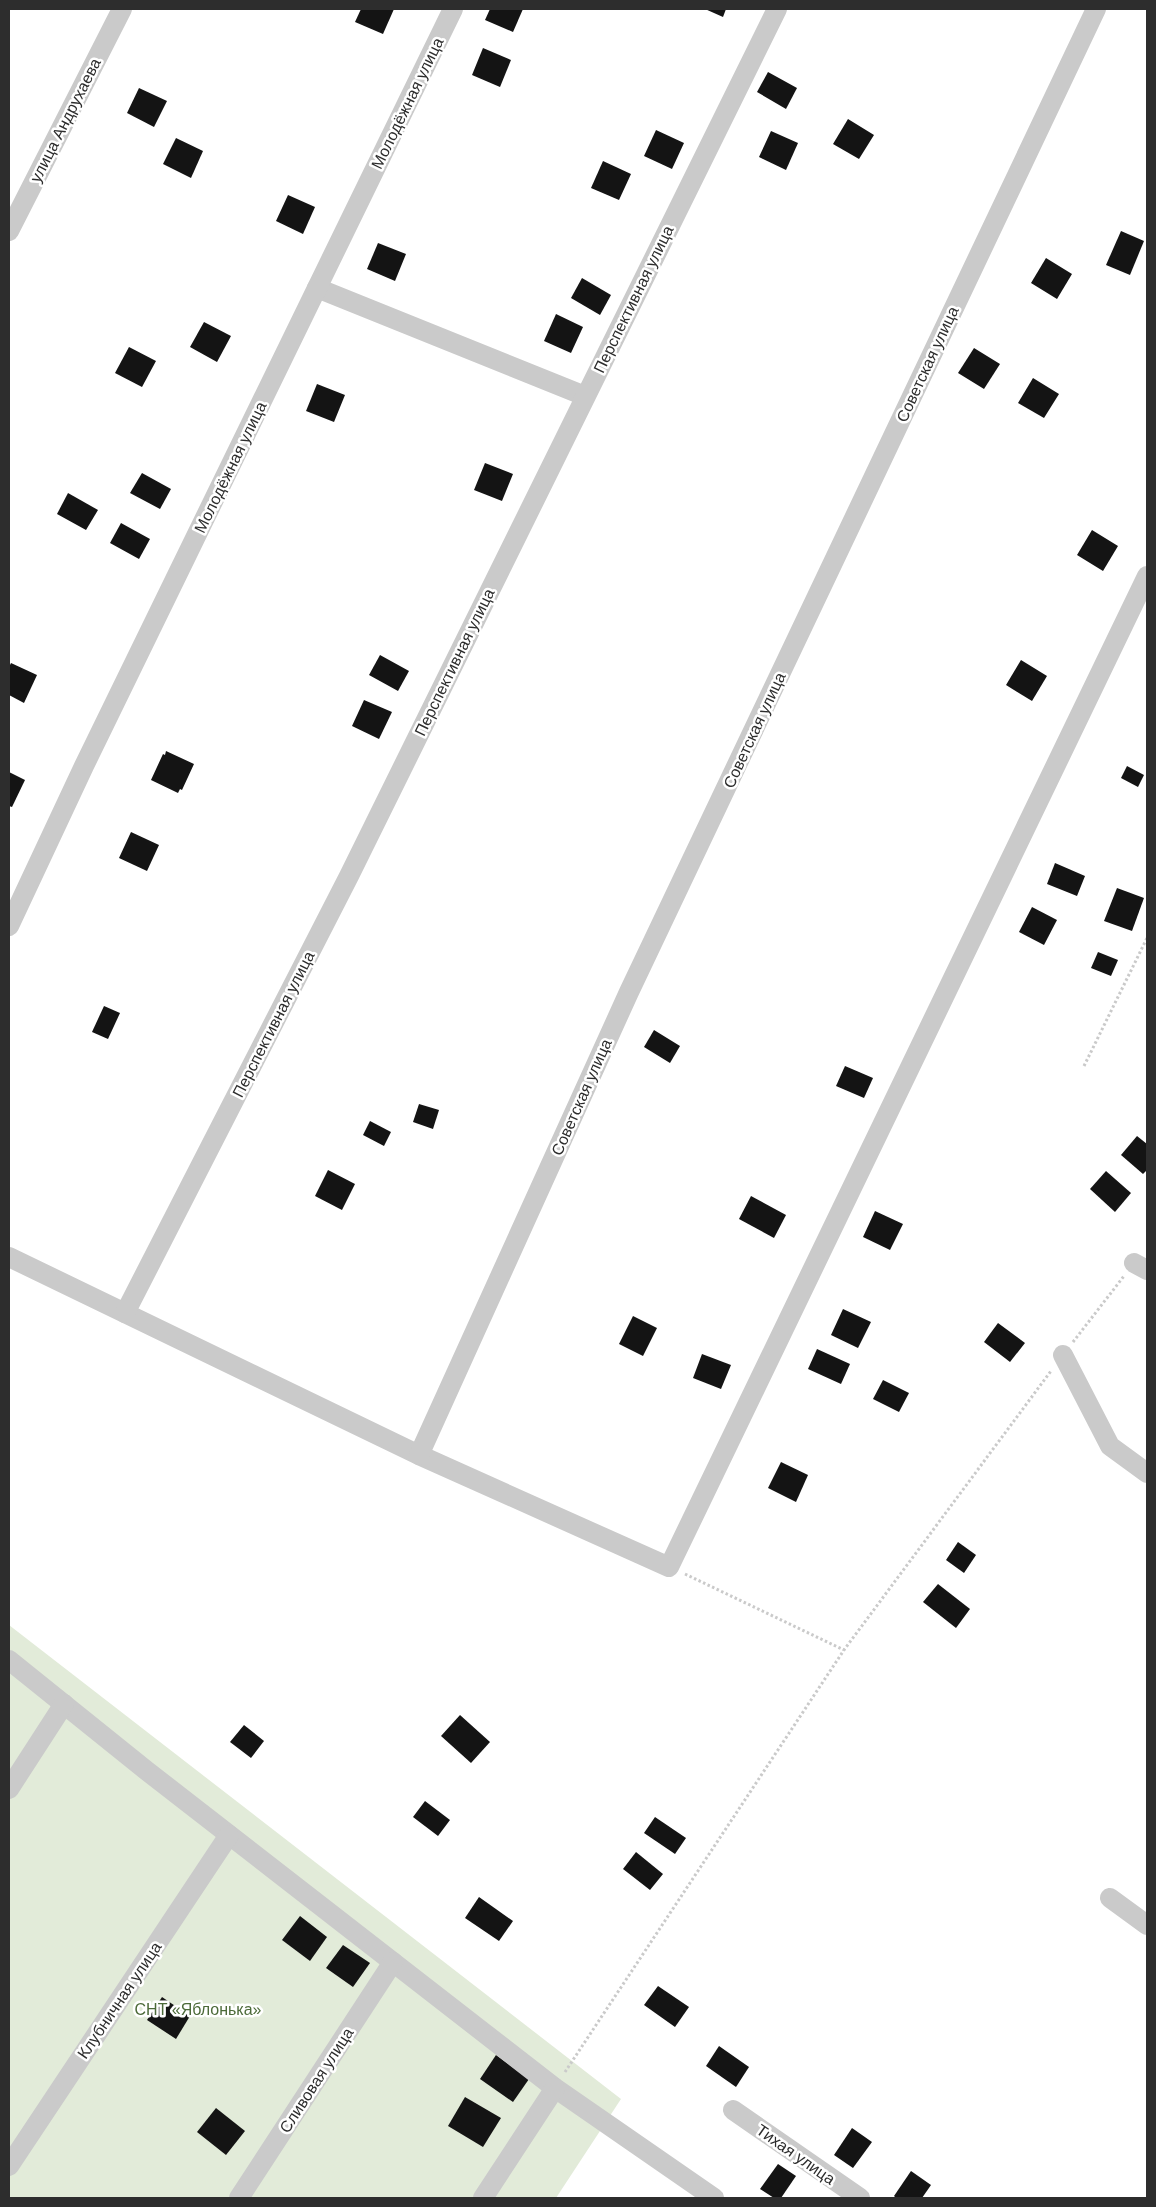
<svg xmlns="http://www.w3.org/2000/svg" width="1156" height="2207" viewBox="0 0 1156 2207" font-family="Helvetica,sans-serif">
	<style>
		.green { fill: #e2ebd9 }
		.building { fill: #141414 }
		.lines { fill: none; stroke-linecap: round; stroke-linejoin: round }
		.path { stroke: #cacaca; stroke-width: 3; stroke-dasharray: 2.5 2.5; stroke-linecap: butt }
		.minor { stroke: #cacaca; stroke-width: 20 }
		.labels { text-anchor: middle; stroke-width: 5; stroke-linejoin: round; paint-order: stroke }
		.street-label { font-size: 16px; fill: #2d2d2d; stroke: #fff }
		.park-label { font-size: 16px; fill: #4c6a39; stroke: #fff }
	</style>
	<rect width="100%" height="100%" fill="#fff"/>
	<path class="green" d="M9 1625 621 2099 556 2198H9Z"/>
	<g class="building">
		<path d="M361 9H394L383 34 355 22Z"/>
		<path d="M490 9H523L513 32 485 20Z"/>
		<path d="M705 9H726L723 17Z"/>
		<path d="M483 48 511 60 500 87 472 75Z"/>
		<path d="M768 72 797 88 786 109 757 92Z"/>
		<path d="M139 88 167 101 154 127 127 113Z"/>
		<path d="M848 119 874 135 859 159 833 144Z"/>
		<path d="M656 130 684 143 672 169 644 156Z"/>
		<path d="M771 131 798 143 786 170 759 157Z"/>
		<path d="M176 138 203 151 191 178 163 164Z"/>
		<path d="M603 161 631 174 619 200 591 188Z"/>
		<path d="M288 195 315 207 303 234 276 221Z"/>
		<path d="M1121 231 1144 241 1130 275 1106 265Z"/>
		<path d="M378 243 406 254 395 281 367 269Z"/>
		<path d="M1046 258 1072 274 1057 299 1031 283Z"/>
		<path d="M582 278 611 295 600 315 571 298Z"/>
		<path d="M556 314 583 327 571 353 544 341Z"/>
		<path d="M204 322 231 336 217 362 190 347Z"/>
		<path d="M129 347 156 361 142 387 115 373Z"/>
		<path d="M974 348 1000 364 984 389 958 373Z"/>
		<path d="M1033 378 1059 394 1044 418 1018 403Z"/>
		<path d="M317 384 345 395 334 422 306 411Z"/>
		<path d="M485 463 513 474 502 501 474 490Z"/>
		<path d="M142 473 171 489 160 509 130 493Z"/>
		<path d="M68 493 98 510 86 530 57 514Z"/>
		<path d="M121 523 150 539 139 559 110 543Z"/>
		<path d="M1092 530 1118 546 1103 571 1077 555Z"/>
		<path d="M380 655 409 671 398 691 369 675Z"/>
		<path d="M1021 660 1047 676 1032 701 1006 685Z"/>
		<path d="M11 663 37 675 24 703 9 695V667Z"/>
		<path d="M364 700 392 712 379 739 352 726Z"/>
		<path d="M166 751 194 764 182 790 180 789 178 793 151 780 163 754 165 755Z"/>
		<path d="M1127 766 1144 775 1138 787 1121 778Z"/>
		<path d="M9 772 25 780 12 807 9 806Z"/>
		<path d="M131 832 159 845 147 871 119 858Z"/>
		<path d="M1055 863 1085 876 1077 896 1047 884Z"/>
		<path d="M1117 888 1144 898 1132 931 1104 921Z"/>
		<path d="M1032 907 1057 920 1044 945 1019 932Z"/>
		<path d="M1098 952 1118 960 1111 976 1091 968Z"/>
		<path d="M104 1006 120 1013 108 1039 92 1032Z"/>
		<path d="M654 1030 680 1046 670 1063 644 1047Z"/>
		<path d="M845 1066 873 1078 864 1098 836 1086Z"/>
		<path d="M419 1104 439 1110 433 1129 413 1122Z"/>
		<path d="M370 1121 391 1132 384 1146 363 1135Z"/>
		<path d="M1137 1136 1147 1144V1170L1143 1174 1121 1155Z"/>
		<path d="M328 1170 355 1184 342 1210 315 1196Z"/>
		<path d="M1106 1171 1131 1193 1115 1212 1090 1189Z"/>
		<path d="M751 1196 786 1215 774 1238 739 1219Z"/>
		<path d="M875 1211 903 1224 890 1250 863 1237Z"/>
		<path d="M843 1309 871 1322 858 1348 831 1335Z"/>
		<path d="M633 1316 657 1328 643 1356 619 1344Z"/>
		<path d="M998 1323 1025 1343 1010 1362 984 1342Z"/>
		<path d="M817 1349 850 1364 841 1384 808 1369Z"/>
		<path d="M702 1354 731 1365 721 1389 693 1378Z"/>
		<path d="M883 1380 909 1393 899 1412 873 1399Z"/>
		<path d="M781 1462 808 1475 796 1502 768 1488Z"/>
		<path d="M958 1542 976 1555 964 1573 946 1560Z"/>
		<path d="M938 1584 970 1609 956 1628 923 1602Z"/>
		<path d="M460 1715 490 1742 471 1763 441 1736Z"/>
		<path d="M244 1725 264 1741 251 1758 230 1742Z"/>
		<path d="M425 1801 450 1820 438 1836 413 1817Z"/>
		<path d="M655 1817 686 1838 675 1854 644 1833Z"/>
		<path d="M636 1852 663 1874 650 1890 623 1869Z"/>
		<path d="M479 1897 513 1921 499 1941 465 1918Z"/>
		<path d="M300 1916 327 1937 310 1961 282 1940Z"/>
		<path d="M343 1945 370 1963 353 1987 326 1968Z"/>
		<path d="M658 1986 689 2007 675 2027 644 2005Z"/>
		<path d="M162 1997 190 2016 176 2039 147 2020Z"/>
		<path d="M719 2046 749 2067 736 2087 706 2066Z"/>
		<path d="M496 2055 529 2079 513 2102 480 2079Z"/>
		<path d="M465 2097 501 2118 483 2147 448 2126Z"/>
		<path d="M216 2108 245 2131 226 2155 197 2132Z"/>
		<path d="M852 2128 872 2142 853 2168 834 2155Z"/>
		<path d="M778 2164 796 2176 781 2198H774L760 2189Z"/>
		<path d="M911 2171 931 2185 922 2198H896L894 2196Z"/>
	</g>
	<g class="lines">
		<g class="path">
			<path d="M1084 1066 1147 938"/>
			<path d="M1073 1342 1124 1276"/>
			<path d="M685 1574 844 1650"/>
			<path d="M565 2072 844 1650 1051 1371"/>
		</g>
		<g class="minor">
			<path d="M9 231 122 9"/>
			<path d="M317 288 585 396"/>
			<path d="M9 926 84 766 453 9"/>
			<path d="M9 1257 419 1455 669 1567 1147 576"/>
			<path d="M1134 1263 1147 1270"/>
			<path d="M125 1313 349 876 777 9"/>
			<path d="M1063 1355 1110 1446 1147 1473"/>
			<path d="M419 1455 629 992 1096 9"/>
			<path d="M9 1660 147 1771 555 2088 714 2198"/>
			<path d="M9 1789 64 1704"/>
			<path d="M1110 1898 1147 1925"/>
			<path d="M733 2110 860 2198"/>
			<path d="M9 2166 229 1835"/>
			<path d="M239 2198 393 1962"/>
			<path d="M483 2198 555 2088"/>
		</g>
	</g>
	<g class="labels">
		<g class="street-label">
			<text transform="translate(407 103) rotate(-64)" y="6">Молодёжная улица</text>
			<text transform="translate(65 120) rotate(-63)" y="6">улица Андрухаева</text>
			<text transform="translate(633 299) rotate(-64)" y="6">Перспективная улица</text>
			<text transform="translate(927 364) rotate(-65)" y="6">Советская улица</text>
			<text transform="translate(230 467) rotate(-64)" y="6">Молодёжная улица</text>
			<text transform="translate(454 662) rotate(-64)" y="6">Перспективная улица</text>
			<text transform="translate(754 730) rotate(-65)" y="6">Советская улица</text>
			<text transform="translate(273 1024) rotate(-63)" y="6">Перспективная улица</text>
			<text transform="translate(581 1097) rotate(-66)" y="6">Советская улица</text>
			<text transform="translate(119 2000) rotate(-56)" y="6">Клубничная улица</text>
			<text transform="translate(316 2080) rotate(-57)" y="6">Сливовая улица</text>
			<text transform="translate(796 2154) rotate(35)" y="6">Тихая улица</text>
		</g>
		<g class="park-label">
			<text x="198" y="2015">СНТ «Яблонька»</text>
		</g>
	</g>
	<rect width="1156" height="2207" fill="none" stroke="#2d2d2d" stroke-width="20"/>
</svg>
